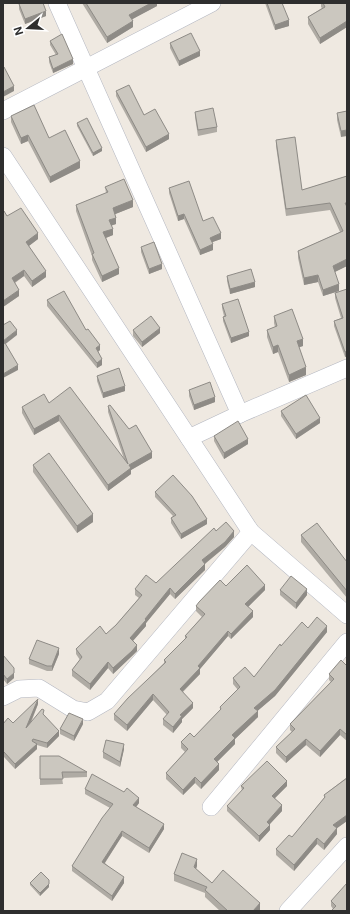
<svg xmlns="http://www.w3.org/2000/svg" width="350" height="914" viewBox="0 0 350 914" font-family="Inter,sans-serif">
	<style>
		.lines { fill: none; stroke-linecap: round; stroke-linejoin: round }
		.minor-casing { stroke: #b4b7c1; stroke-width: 18 }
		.minor { stroke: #fff; stroke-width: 17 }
		.wall { fill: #afaba4 }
		.shaded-wall { fill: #8e8b86 }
		.building { fill: #cbc7bf; stroke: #8e8b86 }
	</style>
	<rect width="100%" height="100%" fill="#efe9e1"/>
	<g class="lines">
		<g class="minor-casing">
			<g id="minor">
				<path d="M57 3 240 414"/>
				<path d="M3 111 212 3"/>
				<path d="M3 156 251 532 347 615"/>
				<path d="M189 438 240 414 347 368"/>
				<path d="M3 697 19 689 39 688 73 709 88 712 107 701 251 532"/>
				<path d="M211 807 347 642"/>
				<path d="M288 911 347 846"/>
			</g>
		</g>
		<use href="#minor" class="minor"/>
	</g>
	<g class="wall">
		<path d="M82 3H157V6L132 19 133 27 107 43Z"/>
		<path d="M265 3H282L289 26 275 30Z"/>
		<path d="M321 3H347V27L320 44 308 24V17L322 8 321 7Z"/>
		<path d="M19 4 46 16 25 24 19 9Z"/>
		<path d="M50 41 73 64 53 73 49 62V57L56 55 50 45Z"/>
		<path d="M170 43 200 56 179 66 170 48Z"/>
		<path d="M116 91 144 115 169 139 146 152 116 96Z"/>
		<path d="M347 111 341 137 337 120V113Z"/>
		<path d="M195 112 217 127V132L198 136 195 117Z"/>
		<path d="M11 116 80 168 50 183 28 141 21 144 11 122Z"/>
		<path d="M77 123 102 151 93 156 77 126Z"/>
		<path d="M276 140 302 190 347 176V266L334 272 339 291 323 296 318 282 304 285 298 258V251L340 232 330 210 286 216 276 146Z"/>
		<path d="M105 187 133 207 115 214 116 224 111 226 113 235 106 238 119 274 102 282 92 260V256L76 211V205L106 193Z"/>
		<path d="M169 188 221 239 212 242 213 250 200 255 184 219 178 221 169 193Z"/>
		<path d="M3 212 7 216 38 239 29 246 46 277 32 287 24 276 15 283 19 296 3 307Z"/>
		<path d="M141 247 162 269 149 274 141 252Z"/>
		<path d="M227 276 255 287 230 294 227 281Z"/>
		<path d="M347 289V356L345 357 334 326V321L341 318 335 298V293Z"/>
		<path d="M47 300 86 330 100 350 98 352 102 365 97 368 47 306Z"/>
		<path d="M222 304 249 336 231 343 223 321V317L224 316 222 308Z"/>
		<path d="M274 316 303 346 299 347 306 375 289 382 278 352 273 354 267 337V330L275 327 274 323Z"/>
		<path d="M133 330 160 333 142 347 133 336Z"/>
		<path d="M97 376 125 391 103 398 97 381Z"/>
		<path d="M189 390 215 402 194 410 189 396Z"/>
		<path d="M49 403 124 459 108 412V406L152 458 131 470V474L108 491 59 421 34 435 22 413V407Z"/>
		<path d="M281 411 320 423 296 439 281 416Z"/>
		<path d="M214 436 248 444 224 459 214 441Z"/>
		<path d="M33 465 93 522 77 533 33 472Z"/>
		<path d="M155 492 207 524 181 539 171 523V518L173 516 155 497Z"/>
		<path d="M216 531 234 537 225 547 205 564V570L175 599 170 594 146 623V626L133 641 137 651 132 656 113 674 108 668 90 690 72 676V670L80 660 76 654V649L106 634 116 625 139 598 135 595V589L156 583Z"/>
		<path d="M301 535 347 562V598L301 542Z"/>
		<path d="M226 586 265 590 248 607 253 617 231 639 228 636 200 669V674L183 692 193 708 182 719V722L173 733 163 725V719L167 715 153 700 127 731 114 720V714L164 663V660L185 639V636L202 617 196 611V606Z"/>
		<path d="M280 590 307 595 296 609 280 595Z"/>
		<path d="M308 628 327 632 275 696 257 711 258 717 235 739V744L217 762 219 770 201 789 195 783 183 795 166 779V773L185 752 181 748V742L194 737 220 710V707L238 690 233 684V678L254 677 281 646Z"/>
		<path d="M59 654 52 671H47L29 664V659Z"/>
		<path d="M3 655 14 678 7 684 3 679Z"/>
		<path d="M347 666V741L340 735 320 757 306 745 286 763 276 753V747L292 732 290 730V724L331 682 329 680V674Z"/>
		<path d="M38 704 31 723 44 715 59 736 47 748 37 745V749L15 769 4 757 3 724 13 723Z"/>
		<path d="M83 724 74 741 60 734V729Z"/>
		<path d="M124 749 120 767 103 758V752Z"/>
		<path d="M40 756 87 772V777L62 778 63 784 40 785Z"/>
		<path d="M347 772V821L337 828V834L324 850 317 844 294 871 276 855V849L292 837 324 798V795L346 778V773Z"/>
		<path d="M241 786H287L275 798 282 811 270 824V830L259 842 227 811V806L242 791Z"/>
		<path d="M85 789 139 803 136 807 164 829 149 853 122 836 105 863 124 883 112 901 72 871V866L110 808 85 794Z"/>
		<path d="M197 866 196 869 212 883 260 910 259 911H220L205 897V893L174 881V874Z"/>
		<path d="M30 883 49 887 40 896 30 885Z"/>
		<path d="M331 901 347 911 333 909 331 906Z"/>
	</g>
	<g class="shaded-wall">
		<path d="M151 3H157V6L129 21V15Z"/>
		<path d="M46 11V16L25 24V19Z"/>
		<path d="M289 20V26L275 30V25Z"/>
		<path d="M133 21V27L107 43V37Z"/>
		<path d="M347 21V27L320 44V38Z"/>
		<path d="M200 51V56L179 66V61Z"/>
		<path d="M73 59V64L53 73V69Z"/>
		<path d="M14 86V91L3 97V92Z"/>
		<path d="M347 130V136L341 137V131Z"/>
		<path d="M169 134V139L146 152V147Z"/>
		<path d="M28 135V141L21 144V138Z"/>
		<path d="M102 148V151L93 156V153Z"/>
		<path d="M80 161V168L50 183V177Z"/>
		<path d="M133 200V207L113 215V208Z"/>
		<path d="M184 214V219L178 221V216Z"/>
		<path d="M116 218V224L109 226V220Z"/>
		<path d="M113 229V235L103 239V232Z"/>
		<path d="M38 233V239L26 248V242Z"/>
		<path d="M221 233V239L210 243V238Z"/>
		<path d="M213 244V250L200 255V250Z"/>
		<path d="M347 259V266L333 273V266Z"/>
		<path d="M162 264V269L149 274V269Z"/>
		<path d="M119 268V274L102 282V276Z"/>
		<path d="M24 270V276L12 284V278Z"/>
		<path d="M46 271V277L32 287V281Z"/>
		<path d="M318 275V282L304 285V278Z"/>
		<path d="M255 282V287L230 294V289Z"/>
		<path d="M339 284V291L323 296V290Z"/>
		<path d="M19 290V296L3 307V301Z"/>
		<path d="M160 328V333L142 347V342Z"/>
		<path d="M17 330V335L3 346V341Z"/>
		<path d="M249 332V336L231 343V338Z"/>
		<path d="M303 339V346L297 348V341Z"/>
		<path d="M100 345V350L96 353V348Z"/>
		<path d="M278 345V352L273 354V347Z"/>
		<path d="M347 351V356L345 357V352Z"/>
		<path d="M102 359V365L97 368V363Z"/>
		<path d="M18 365V370L3 378V374Z"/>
		<path d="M306 367V375L289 382V375Z"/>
		<path d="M125 386V391L103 398V393Z"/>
		<path d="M215 397V402L194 410V405Z"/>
		<path d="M59 415V421L34 435V429Z"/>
		<path d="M320 418V423L296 439V434Z"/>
		<path d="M248 439V444L224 459V453Z"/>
		<path d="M152 452V458L131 470V474L108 491V485L129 465Z"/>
		<path d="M93 514V522L77 533V526Z"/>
		<path d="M207 519V524L181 539V534Z"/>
		<path d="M234 531V537L225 547 202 566V560Z"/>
		<path d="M205 564V570L175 599V594Z"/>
		<path d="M265 585V590L245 610V604Z"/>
		<path d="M170 588V594L146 623V626L130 644V638L145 619Z"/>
		<path d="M307 589V595L296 609V603Z"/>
		<path d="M253 611V617L231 639V634Z"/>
		<path d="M327 626V632L275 696 254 714V708Z"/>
		<path d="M228 631V636L200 669V674L180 694V689L198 666Z"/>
		<path d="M137 645V651L132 656 113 674V668Z"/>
		<path d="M59 648V654L52 671V666Z"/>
		<path d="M108 662V668L90 690V684Z"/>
		<path d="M14 673V678L7 684V679Z"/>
		<path d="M153 694V700L127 731V725Z"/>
		<path d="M38 699V704L26 733V728Z"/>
		<path d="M193 703V708L182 719V722L173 733V727L180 715Z"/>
		<path d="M258 711V717L235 739V744L214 765V759L232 735Z"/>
		<path d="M83 719V724L74 741V736Z"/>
		<path d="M340 729V735L320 757V751Z"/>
		<path d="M59 731V736L47 748V743Z"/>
		<path d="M306 739V745L286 763V757Z"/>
		<path d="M37 744V749L15 769V764Z"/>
		<path d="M124 744V749L120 767V762Z"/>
		<path d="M219 764V770L201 789V783Z"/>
		<path d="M195 777V783L183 795V790Z"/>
		<path d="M287 781V786L272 801V796Z"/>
		<path d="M139 798V803L133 811V805Z"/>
		<path d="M282 805V811L267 827V822Z"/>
		<path d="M347 815V821L333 831V825Z"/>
		<path d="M164 824V829L149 853V848Z"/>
		<path d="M270 825V830L259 842V836Z"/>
		<path d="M337 828V834L324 850V844Z"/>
		<path d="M122 831V836L102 867V862Z"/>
		<path d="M317 838V844L294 871V865Z"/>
		<path d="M197 859V866L194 874V867Z"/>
		<path d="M124 877V883L112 901V896Z"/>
		<path d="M49 884V887L40 896V893Z"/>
		<path d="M260 903V910L259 911H253Z"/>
	</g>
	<g class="building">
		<path d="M21 3H43L46 11 25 19 19 4Z"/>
		<path d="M86 3H151L129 15 133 21 107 37Z"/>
		<path d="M267 3H282L289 20 275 25Z"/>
		<path d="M323 3H347V21L320 38 308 17 325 7Z"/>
		<path d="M191 33 200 51 179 61 170 43Z"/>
		<path d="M62 34 73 59 53 69 49 57 58 54 50 41Z"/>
		<path d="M3 67H4L14 86 3 92Z"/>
		<path d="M129 85 144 115 155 109 169 134 146 147 116 91Z"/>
		<path d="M34 105 49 138 65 130 80 161 50 177 28 135 21 138 11 116Z"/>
		<path d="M213 108 217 127 198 130 195 112Z"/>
		<path d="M347 111V130L341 131 337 113Z"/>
		<path d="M87 118 102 148 93 153 77 123Z"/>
		<path d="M295 137 302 190 347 176V203H345L347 207V259L333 266 339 284 323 290 318 275 304 278 298 251 343 231 330 203 286 209 276 140Z"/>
		<path d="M124 179 133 200 113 208 116 218 109 220 113 229 103 232 119 268 102 276 92 254 94 253 76 205 108 192 105 187Z"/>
		<path d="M189 181 203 221 213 217 221 233 210 238 213 244 200 250 184 214 178 216 169 188Z"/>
		<path d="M21 208 38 233 26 242 46 271 32 281 24 270 12 278 19 290 3 301V212L4 211 7 216Z"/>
		<path d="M154 242 162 264 149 269 141 247Z"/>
		<path d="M251 269 255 282 230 289 227 276Z"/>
		<path d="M347 289V351L345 352 334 321 343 318 335 293Z"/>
		<path d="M64 291 86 330 88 329 100 345 96 348 102 359 97 363 47 300Z"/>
		<path d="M238 299 249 332 231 338 223 317 226 316 222 304Z"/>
		<path d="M292 309 303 339 297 341 306 367 289 375 278 345 273 347 267 330 277 326 274 316Z"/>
		<path d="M151 316 160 328 142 342 133 330Z"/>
		<path d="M10 321 17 330 3 341V325Z"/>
		<path d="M5 343 18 365 3 374V344Z"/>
		<path d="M119 368 125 386 103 393 97 376Z"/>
		<path d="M210 382 215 397 194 405 189 390Z"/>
		<path d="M70 387 128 464 108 406 110 405 129 429 136 425 152 452 129 465 131 468 108 485 59 415 34 429 22 407 44 394 49 403Z"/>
		<path d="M306 395 320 418 296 434 281 411Z"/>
		<path d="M238 421 248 439 224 453 214 436Z"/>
		<path d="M49 453 93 514 77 526 33 465Z"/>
		<path d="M173 475 192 496 207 519 181 534 171 518 176 515 155 492Z"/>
		<path d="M226 522 234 531 225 542 202 560 205 564 175 594 170 588 145 619 146 620 130 638 137 645 132 651 113 668 108 662 90 684 72 670 82 657 76 649 100 626 106 634 116 625 142 595 135 589 146 575 156 583 214 528 216 531Z"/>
		<path d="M317 523 347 562V591L301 535Z"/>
		<path d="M247 565 265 585 245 604 253 611 231 634 228 631 198 666 200 668 180 689 193 703 180 715 182 716 173 727 163 719 169 712 153 694 127 725 114 714 128 698 166 662 164 660 187 637 185 636 205 614 196 606 199 602 220 580 226 586Z"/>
		<path d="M291 576 307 589 296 603 280 590Z"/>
		<path d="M317 617 327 626 275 690 254 708 258 711 232 735 235 738 214 759 219 764 201 783 195 777 183 790 166 773 188 749 181 742 190 733 194 737 221 709 220 707 240 687 233 678 245 667 254 677 280 644 281 646 302 622 308 628Z"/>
		<path d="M37 640 59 648 52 666H47L29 659Z"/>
		<path d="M3 655 14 668V673L7 679 3 674Z"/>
		<path d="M341 660 347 666V735L340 729 320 751 306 739 286 757 276 747 295 729 290 724 334 679 329 674Z"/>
		<path d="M38 699 26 728 42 709 44 710 43 714 59 731 47 743 33 739 32 741 37 744 15 764 4 752 3 753V724L8 718 13 723Z"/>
		<path d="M69 713 83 719 74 736 60 729Z"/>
		<path d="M106 740 124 744 120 762 103 752Z"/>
		<path d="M40 756H59L87 772H62L63 779H40Z"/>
		<path d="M267 761 287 781 272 796 282 805 267 822 270 825 259 836 227 806 244 788 241 786Z"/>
		<path d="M92 774 124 792 127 788 139 798 133 805 164 824 149 848 122 831 102 862 124 877 112 896 72 866 102 818 113 804 85 789Z"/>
		<path d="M347 778V815L333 825 337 828 324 844 317 838 294 865 276 849 289 835 292 837 325 797 324 795Z"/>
		<path d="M182 853 197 859 194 867 212 883 223 870 260 903 253 911H228L205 890 207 887 174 874Z"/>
		<path d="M41 872 49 880V884L40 893 30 883Z"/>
		<path d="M347 883V911H331L336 906 331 901Z"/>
	</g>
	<rect width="350" height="914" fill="none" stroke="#2e2e2e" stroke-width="8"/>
	<g transform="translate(28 28) rotate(252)" stroke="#ffffff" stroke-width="3" paint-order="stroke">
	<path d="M0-3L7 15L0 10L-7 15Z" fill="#2e2e2e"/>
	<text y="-6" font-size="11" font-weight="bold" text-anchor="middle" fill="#2e2e2e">N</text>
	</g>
</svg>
